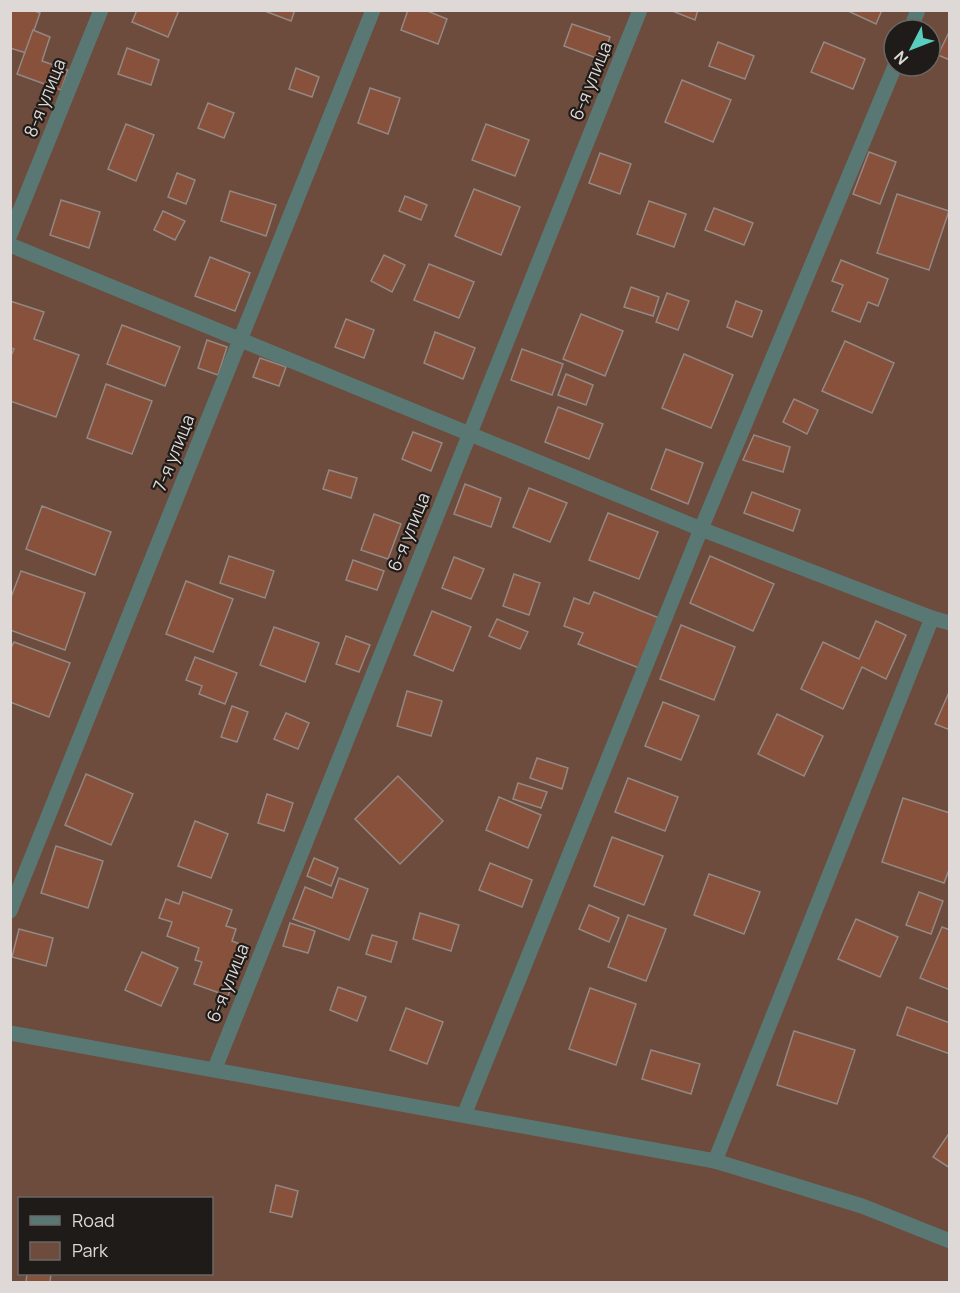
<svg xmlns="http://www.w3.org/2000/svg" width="960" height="1293" viewBox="0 0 960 1293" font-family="Manrope,sans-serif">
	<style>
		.green { fill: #6d4b3d; fill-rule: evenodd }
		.building { fill: #88513c; stroke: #928884; stroke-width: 1.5 }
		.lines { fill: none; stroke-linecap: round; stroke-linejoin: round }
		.minor { stroke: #597873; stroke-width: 15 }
		.labels { text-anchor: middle; stroke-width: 4.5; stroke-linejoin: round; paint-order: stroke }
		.street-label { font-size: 18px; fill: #ded9d6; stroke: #1f1b19 }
	</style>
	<rect width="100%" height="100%" fill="#3b322f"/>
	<path class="green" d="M11 11H949V1282H11ZM894 30H930V66H894ZM20 1198H212V1274H20Z"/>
	<g class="building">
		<path d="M10 10H32L40 13 26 53 10 48Z"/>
		<path d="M137 10H179L168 37 132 22Z"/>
		<path d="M262 10H295L291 21Z"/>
		<path d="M408 10H425L447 19 438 44 401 30Z"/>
		<path d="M670 10H698L695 20Z"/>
		<path d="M846 10H882L876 24Z"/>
		<path d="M572 24 610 37 602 60 564 46Z"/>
		<path d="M33 30 50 37 42 61 68 70 61 90 17 74Z"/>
		<path d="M950 30V60L938 55Z"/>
		<path d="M718 42 754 56 745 79 709 66Z"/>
		<path d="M824 42 865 59 853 89 811 72Z"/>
		<path d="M127 48 159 60 151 85 118 74Z"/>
		<path d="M296 68 319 77 312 97 289 89Z"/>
		<path d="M682 80 731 100 713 142 665 122Z"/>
		<path d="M370 88 400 98 388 134 358 123Z"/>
		<path d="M208 103 234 113 224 138 198 128Z"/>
		<path d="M126 124 154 135 136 181 108 169Z"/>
		<path d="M486 124 529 140 515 176 472 160Z"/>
		<path d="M869 152 896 162 880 204 853 194Z"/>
		<path d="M600 153 631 164 620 194 589 183Z"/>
		<path d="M177 173 195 180 186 204 168 197Z"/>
		<path d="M474 189 520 207 501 255 455 236Z"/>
		<path d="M230 191 276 205 266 236 221 221Z"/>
		<path d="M897 194 949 211 929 270 877 253Z"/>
		<path d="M405 196 427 205 421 220 399 211Z"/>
		<path d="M61 200 100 212 89 248 50 235Z"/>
		<path d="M649 201 686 214 674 247 637 234Z"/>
		<path d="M714 208 753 223 744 245 705 230Z"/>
		<path d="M163 211 185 221 175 240 154 230Z"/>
		<path d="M384 255 405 265 392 292 371 281Z"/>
		<path d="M210 257 250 273 235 311 195 296Z"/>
		<path d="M841 260 888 279 878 306 868 302 860 322 832 311 843 285 832 281Z"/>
		<path d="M429 264 474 282 459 318 414 300Z"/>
		<path d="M631 287 659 297 653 316 624 307Z"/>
		<path d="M667 293 689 301 678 330 656 322Z"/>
		<path d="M10 301 44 312 34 339 79 355 56 417 10 401V358L14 349 10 348Z"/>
		<path d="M736 301 762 311 752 337 727 327Z"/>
		<path d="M581 314 623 331 605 376 563 359Z"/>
		<path d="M346 319 374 330 364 358 335 347Z"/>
		<path d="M122 325 180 347 165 386 107 364Z"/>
		<path d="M435 332 475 348 463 379 424 363Z"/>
		<path d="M207 340 227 347 218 375 198 368Z"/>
		<path d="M845 341 894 363 872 413 822 391Z"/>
		<path d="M522 349 563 364 552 395 511 380Z"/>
		<path d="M684 354 733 375 711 428 662 408Z"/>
		<path d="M260 358 286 367 279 386 253 377Z"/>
		<path d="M566 374 593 385 586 405 558 395Z"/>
		<path d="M106 384 152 401 132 454 87 438Z"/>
		<path d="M794 399 818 410 807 434 783 422Z"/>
		<path d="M558 407 603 424 589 459 545 442Z"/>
		<path d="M413 432 442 443 431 471 402 459Z"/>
		<path d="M754 435 790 447 783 472 743 460Z"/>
		<path d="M666 449 703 463 688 504 651 489Z"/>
		<path d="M329 470 357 478 351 498 323 489Z"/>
		<path d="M465 484 501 498 491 527 454 514Z"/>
		<path d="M529 488 567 503 550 542 513 527Z"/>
		<path d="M752 492 800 510 793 531 744 513Z"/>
		<path d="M42 506 111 532 95 575 26 549Z"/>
		<path d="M608 513 658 532 639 579 589 560Z"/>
		<path d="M374 514 401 524 388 559 361 550Z"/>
		<path d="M229 556 274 571 265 598 220 583Z"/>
		<path d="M710 556 774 584 753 631 690 603Z"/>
		<path d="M454 557 484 569 471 599 442 588Z"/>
		<path d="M353 560 384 571 377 590 346 580Z"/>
		<path d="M21 571 85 593 65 650 10 630V600Z"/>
		<path d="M514 574 540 583 529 615 503 606Z"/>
		<path d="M186 581 233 599 213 652 166 634Z"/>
		<path d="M594 592 659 618 639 668 578 644 583 633 564 626 574 598 589 604Z"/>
		<path d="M432 611 471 627 453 671 414 655Z"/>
		<path d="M497 619 528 632 520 649 489 636Z"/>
		<path d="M876 621 906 635 886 679 862 667 843 709 801 689 823 642 859 659Z"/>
		<path d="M681 625 735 647 714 700 660 679Z"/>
		<path d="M274 627 319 643 305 682 260 665Z"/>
		<path d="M346 636 370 645 359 672 336 664Z"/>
		<path d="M14 642 70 663 49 717 10 702V650Z"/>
		<path d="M195 657 237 673 225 704 199 694 202 686 186 680Z"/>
		<path d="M950 690V730L935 724Z"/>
		<path d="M407 691 442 701 431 736 397 726Z"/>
		<path d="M663 702 699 716 681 760 645 746Z"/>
		<path d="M232 706 248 712 237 742 221 737Z"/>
		<path d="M286 713 309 723 298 749 274 739Z"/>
		<path d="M777 714 823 736 804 776 758 754Z"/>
		<path d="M537 758 568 768 562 789 530 778Z"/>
		<path d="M86 774 133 794 111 845 65 825Z"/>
		<path d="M398 776 443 821 400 864 355 819Z"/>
		<path d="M628 778 678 797 665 831 615 812Z"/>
		<path d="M518 783 547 792 541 808 513 799Z"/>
		<path d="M267 794 293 803 284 831 258 823Z"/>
		<path d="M499 797 541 815 528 848 486 830Z"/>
		<path d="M903 798 950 813V867L944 883 882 862Z"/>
		<path d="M195 821 228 834 211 878 178 866Z"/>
		<path d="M612 837 663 856 644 905 594 886Z"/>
		<path d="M56 846 103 861 88 908 41 893Z"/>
		<path d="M314 858 338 868 331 886 307 876Z"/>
		<path d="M490 863 532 880 522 907 479 890Z"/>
		<path d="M709 874 760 892 744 934 694 915Z"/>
		<path d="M339 878 368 889 349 940 293 919 305 887 332 898Z"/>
		<path d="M183 892 232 910 226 926 236 929 232 941 245 946 228 996 194 984 202 962 195 960 199 948 167 936 172 922 159 918 166 899 179 904Z"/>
		<path d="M919 892 943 901 931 934 906 925Z"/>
		<path d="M589 905 619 918 609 942 579 929Z"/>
		<path d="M420 913 459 925 451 951 413 939Z"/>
		<path d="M628 915 666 929 646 981 608 967Z"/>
		<path d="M856 919 898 937 880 977 838 959Z"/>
		<path d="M290 923 315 931 308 953 283 946Z"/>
		<path d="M942 927 950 930V990L920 978Z"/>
		<path d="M19 929 53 938 46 966 12 957Z"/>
		<path d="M372 935 397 942 391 962 366 954Z"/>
		<path d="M142 952 178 968 161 1006 125 990Z"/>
		<path d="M338 987 366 997 357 1021 330 1010Z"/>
		<path d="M590 988 636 1004 616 1065 569 1049Z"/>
		<path d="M907 1007 950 1023V1054L897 1035Z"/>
		<path d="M406 1008 443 1022 427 1064 390 1050Z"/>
		<path d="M794 1031 855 1050 837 1104 777 1085Z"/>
		<path d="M651 1050 700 1064 691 1094 642 1079Z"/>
		<path d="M950 1132V1168L933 1157Z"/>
		<path d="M276 1185 298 1191 292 1217 270 1212Z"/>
		<path d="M27 1274H51L50 1282H26Z"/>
	</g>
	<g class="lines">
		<g class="minor">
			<path d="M910 30 918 10"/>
			<path d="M10 235 101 10"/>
			<path d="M10 245 701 529 932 618 950 623"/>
			<path d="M10 911 373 10"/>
			<path d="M10 1033 715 1161 862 1206 950 1241"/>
			<path d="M215 1068 640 10"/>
			<path d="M464 1115 701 529 895 66"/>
			<path d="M715 1161 932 618"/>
		</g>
	</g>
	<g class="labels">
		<g class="street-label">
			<text transform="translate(591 81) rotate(-68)" y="6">6-я улица</text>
			<text transform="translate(45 98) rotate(-68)" y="6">8-я улица</text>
			<text transform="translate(174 453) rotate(-68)" y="6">7-я улица</text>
			<text transform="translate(409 532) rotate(-68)" y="6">6-я улица</text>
			<text transform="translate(228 983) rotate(-68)" y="6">6-я улица</text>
		</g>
	</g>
	<rect width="960" height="1293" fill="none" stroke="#ded9d6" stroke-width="24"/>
	<rect x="18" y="1197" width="195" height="78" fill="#1f1b19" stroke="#6b6765" stroke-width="1.5"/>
	<rect x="30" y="1216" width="30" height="9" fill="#597873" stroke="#6b6765" stroke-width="1.5"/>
	<text x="72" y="1227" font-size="18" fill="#ded9d6">Road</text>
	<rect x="30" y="1242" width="30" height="18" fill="#6d4b3d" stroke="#6b6765" stroke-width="1.5"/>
	<text x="72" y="1257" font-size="18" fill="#ded9d6">Park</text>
	<g transform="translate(912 48) rotate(228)"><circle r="28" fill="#1f1b19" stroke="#6b6765" stroke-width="1.5"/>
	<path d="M0-4.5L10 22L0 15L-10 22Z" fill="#59cebf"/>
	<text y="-9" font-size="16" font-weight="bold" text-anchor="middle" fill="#ded9d6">N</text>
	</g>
</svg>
